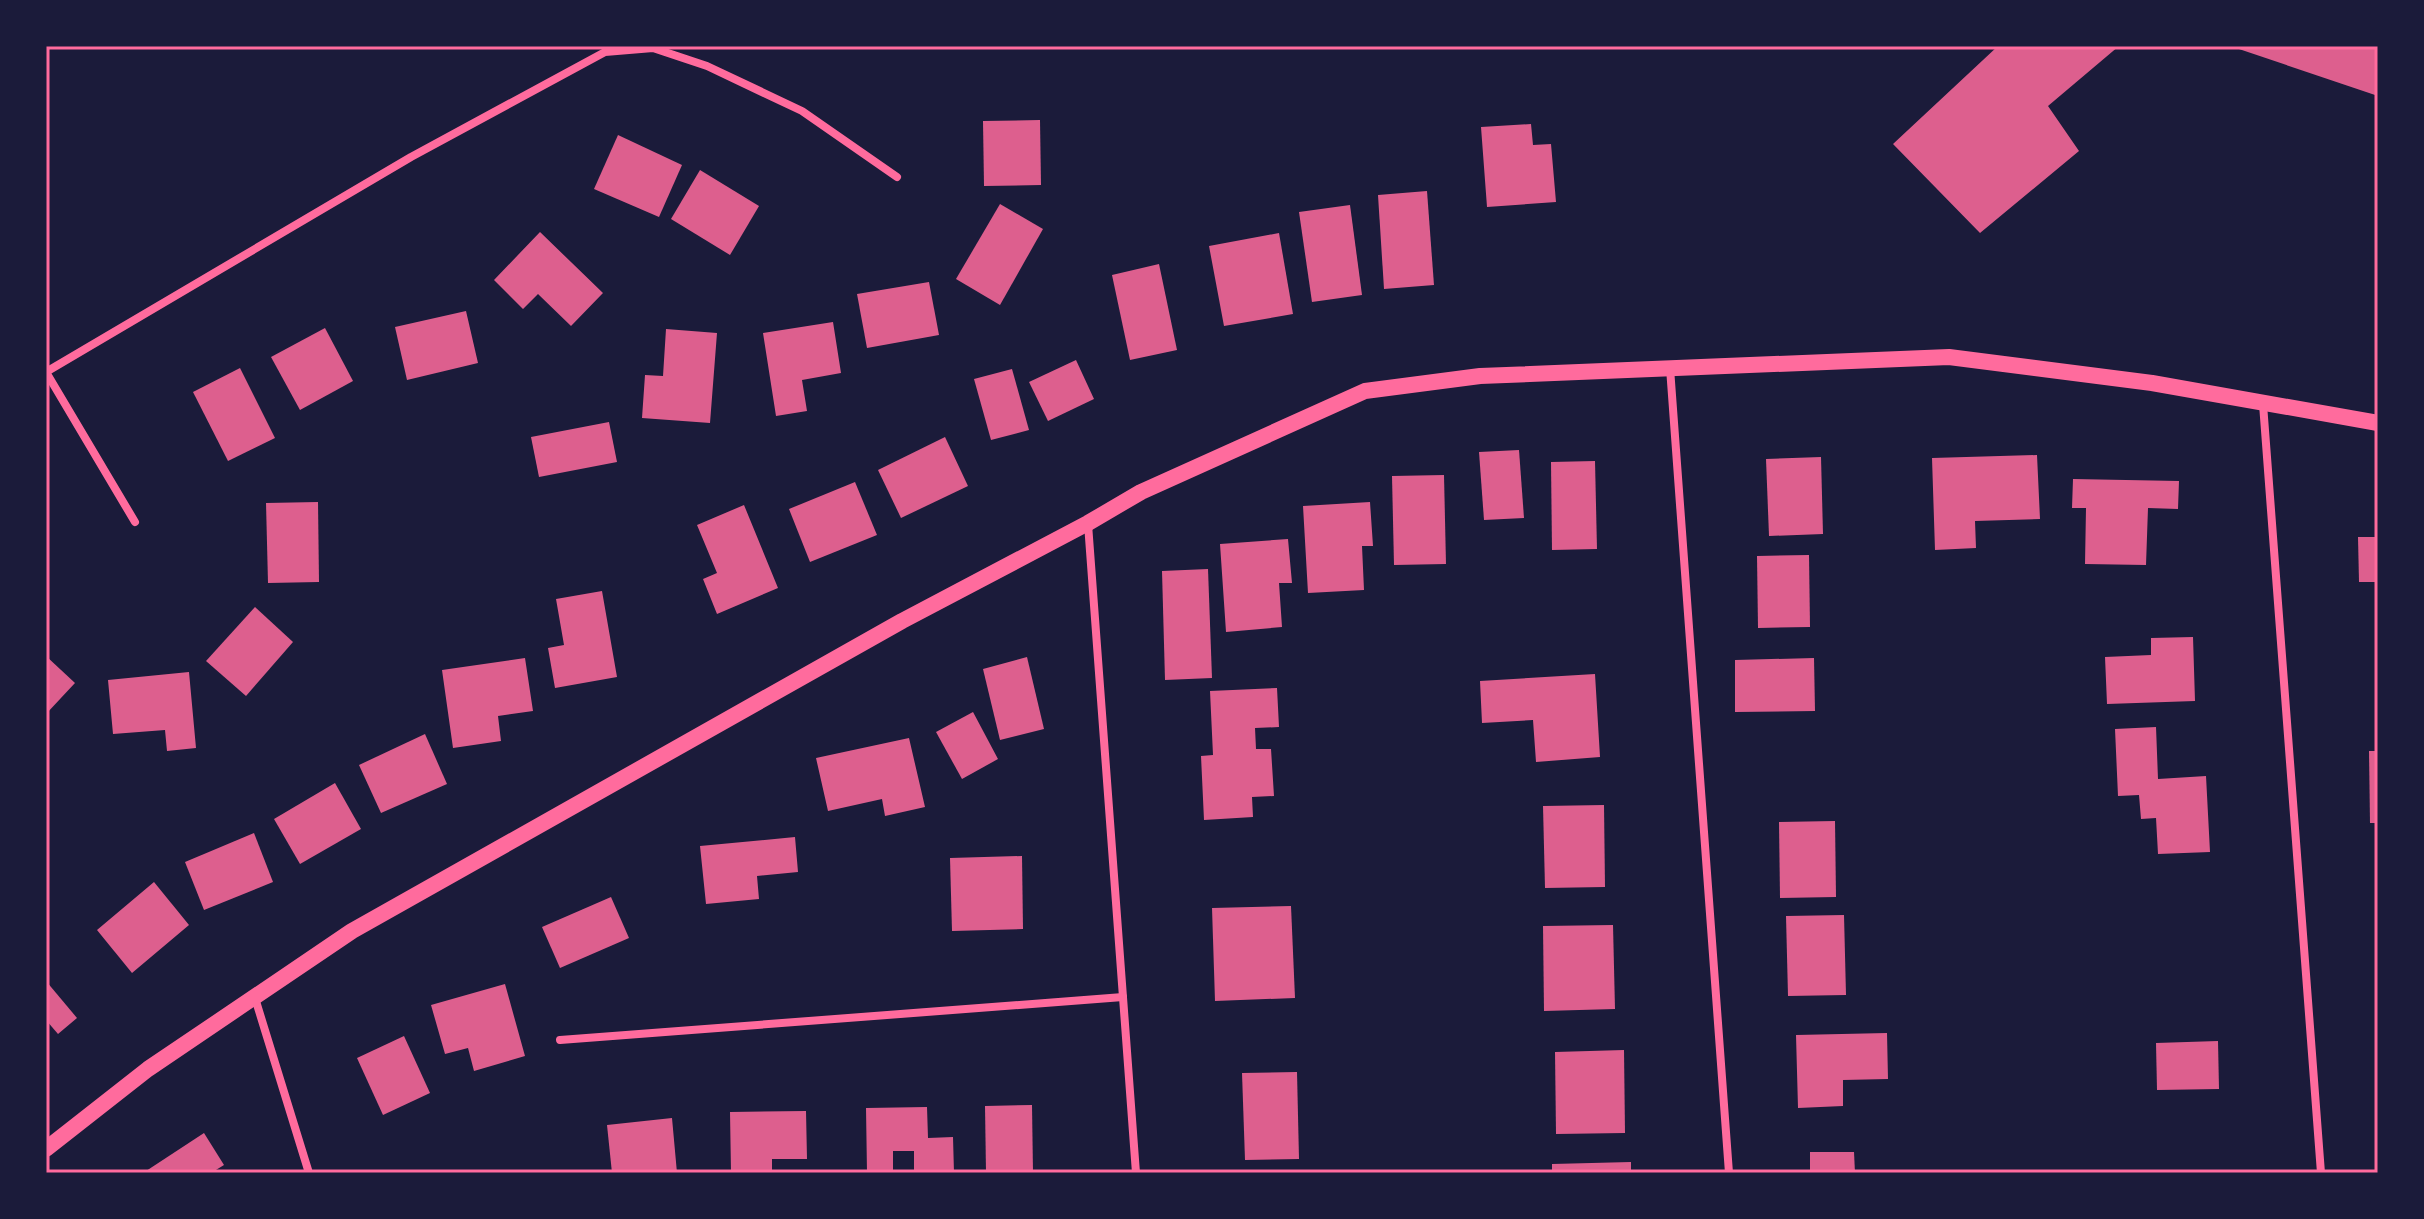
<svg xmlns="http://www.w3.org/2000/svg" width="2424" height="1219" viewBox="0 0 2424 1219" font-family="Literata,serif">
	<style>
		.building { fill: #dd5f8e }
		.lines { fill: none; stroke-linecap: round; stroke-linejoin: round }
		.minor { stroke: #ff6b9d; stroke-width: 8 }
		.secondary { stroke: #ff6b9d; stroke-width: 16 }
		.neatline { fill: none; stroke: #ff6b9d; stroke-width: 3 }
	</style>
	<rect width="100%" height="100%" fill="#1b1b3a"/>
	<g class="building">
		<path d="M1998 46H2119L2048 106 2079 151 1980 233 1893 144Z"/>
		<path d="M2233 46H2378V96L2233 47Z"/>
		<path d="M1040 120 1041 185 984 186 983 121Z"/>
		<path d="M1531 124 1533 145 1551 144 1556 202 1487 207 1481 127Z"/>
		<path d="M618 135 682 165 659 217 594 189Z"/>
		<path d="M700 170 759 206 730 255 671 219Z"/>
		<path d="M1427 191 1434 285 1384 289 1378 195Z"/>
		<path d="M1000 204 1043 229 1000 305 956 279Z"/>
		<path d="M1350 205 1362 295 1312 302 1299 212Z"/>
		<path d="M540 232 603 293 571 326 538 294 523 309 494 280Z"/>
		<path d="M1279 233 1293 314 1224 326 1209 246Z"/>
		<path d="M1159 264 1177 350 1130 360 1112 275Z"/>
		<path d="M929 282 939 335 867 348 857 294Z"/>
		<path d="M466 311 478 363 407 380 395 327Z"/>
		<path d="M833 322 841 373 802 380 807 411 776 416 763 333Z"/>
		<path d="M325 328 353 381 300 410 271 357Z"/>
		<path d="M666 329 717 333 710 423 642 418 645 375 663 376Z"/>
		<path d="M1076 360 1094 399 1048 421 1029 382Z"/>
		<path d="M240 368 275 438 228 461 193 392Z"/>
		<path d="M1012 369 1029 430 991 440 974 379Z"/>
		<path d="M609 422 617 462 539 477 531 437Z"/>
		<path d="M945 437 968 486 901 518 878 470Z"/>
		<path d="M1519 450 1524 518 1484 520 1479 452Z"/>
		<path d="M2037 455 2040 519 1975 521 1976 548 1935 550 1932 458Z"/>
		<path d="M1821 457 1823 534 1769 536 1766 459Z"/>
		<path d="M1595 461 1597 549 1552 550 1551 462Z"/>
		<path d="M1444 475 1446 564 1394 565 1392 476Z"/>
		<path d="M2073 479 2179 481 2178 509 2148 508 2146 565 2085 564 2086 508H2072Z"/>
		<path d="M855 482 877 535 810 562 789 509Z"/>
		<path d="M318 502 319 582 268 583 266 503Z"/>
		<path d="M1370 502 1373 546H1362L1364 590 1308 593 1303 506Z"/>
		<path d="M744 505 778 588 717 614 703 579 717 573 697 525Z"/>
		<path d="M2358 537H2378V582H2359Z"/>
		<path d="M1288 539 1292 583H1279L1282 627 1226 632 1220 544Z"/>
		<path d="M1809 555 1810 627 1758 628 1757 556Z"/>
		<path d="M1208 569 1212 678 1165 680 1162 571Z"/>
		<path d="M602 591 617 677 555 688 548 648 564 645 556 599Z"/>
		<path d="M255 607 293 642 246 696 206 661Z"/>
		<path d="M2193 637 2195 701 2107 704 2105 657 2151 655V638Z"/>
		<path d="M46 656 75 683 46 714Z"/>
		<path d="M1027 657 1044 729 1000 740 983 669Z"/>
		<path d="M525 658 533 711 498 716 501 741 453 748 442 670Z"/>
		<path d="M1814 658 1815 711 1735 712V660Z"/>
		<path d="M189 672 196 748 167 751 165 730 113 734 108 680Z"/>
		<path d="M1595 674 1600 757 1536 762 1533 720 1482 723 1480 681Z"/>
		<path d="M1277 688 1279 727 1255 728 1256 749H1271L1274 796 1252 797 1253 817 1204 820 1201 756 1213 755 1210 691Z"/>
		<path d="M973 712 998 759 962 779 936 732Z"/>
		<path d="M2156 727 2158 779 2206 776 2210 852 2158 854 2156 818 2141 819 2139 795 2118 796 2115 729Z"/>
		<path d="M425 734 447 784 381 813 359 765Z"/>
		<path d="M909 738 925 807 885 816 882 799 828 811 816 758Z"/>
		<path d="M2369 751H2378V823H2370Z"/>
		<path d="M335 783 361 829 300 864 274 819Z"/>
		<path d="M1604 805 1605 887 1545 888 1543 806Z"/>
		<path d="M1835 821 1836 897 1780 898 1779 822Z"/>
		<path d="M254 833 273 882 204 910 185 862Z"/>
		<path d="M795 837 798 872 757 876 759 899 706 904 700 846Z"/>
		<path d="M1022 856 1023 929 952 931 950 858Z"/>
		<path d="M154 882 189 925 132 973 97 930Z"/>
		<path d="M611 897 629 938 560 968 542 927Z"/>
		<path d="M1291 906 1295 998 1215 1001 1212 908Z"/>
		<path d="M1844 915 1846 995 1788 996 1786 916Z"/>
		<path d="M1613 925 1615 1009 1544 1011 1543 926Z"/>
		<path d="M46 981 77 1018 58 1034 46 1020Z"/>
		<path d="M505 984 525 1056 474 1071 468 1048 445 1054 431 1005Z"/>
		<path d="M1887 1033 1888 1079 1843 1080V1106L1798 1108 1796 1035Z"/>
		<path d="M404 1036 430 1093 383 1115 357 1058Z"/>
		<path d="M2218 1041 2219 1089 2157 1090 2156 1043Z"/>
		<path d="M1624 1050 1625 1133 1556 1134 1555 1052Z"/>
		<path d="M1297 1072 1299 1159 1245 1160 1242 1073Z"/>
		<path d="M1032 1105 1033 1173H986L985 1106Z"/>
		<path d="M927 1107 928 1138 953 1137 954 1173H914V1151H893V1173H867L866 1108Z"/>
		<path d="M806 1111 807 1159H772V1173H731L730 1112Z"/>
		<path d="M672 1118 677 1173H612L607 1125Z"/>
		<path d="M204 1133 224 1165 211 1173H143Z"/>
		<path d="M1810 1152H1854L1855 1173H1810Z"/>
		<path d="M1631 1162V1173H1552V1164Z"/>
	</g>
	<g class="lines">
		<g class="minor">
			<path d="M1670 368 1729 1173"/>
			<path d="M46 372 411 157 605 52 653 48 707 66 802 111 897 177"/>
			<path d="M46 372 135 522"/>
			<path d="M2263 404 2321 1173"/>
			<path d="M1088 524 1136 1173"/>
			<path d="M255 998 309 1173"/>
			<path d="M560 1040 1123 997"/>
		</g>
		<path class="secondary" d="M46 1149 148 1069 352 931 902 621 1088 523 1141 492 1365 391 1480 376 1949 357 2152 383 2378 423"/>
	</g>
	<rect width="2424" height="1219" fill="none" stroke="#1b1b3a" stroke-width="96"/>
	<rect x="48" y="48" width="2328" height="1123" class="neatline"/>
</svg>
